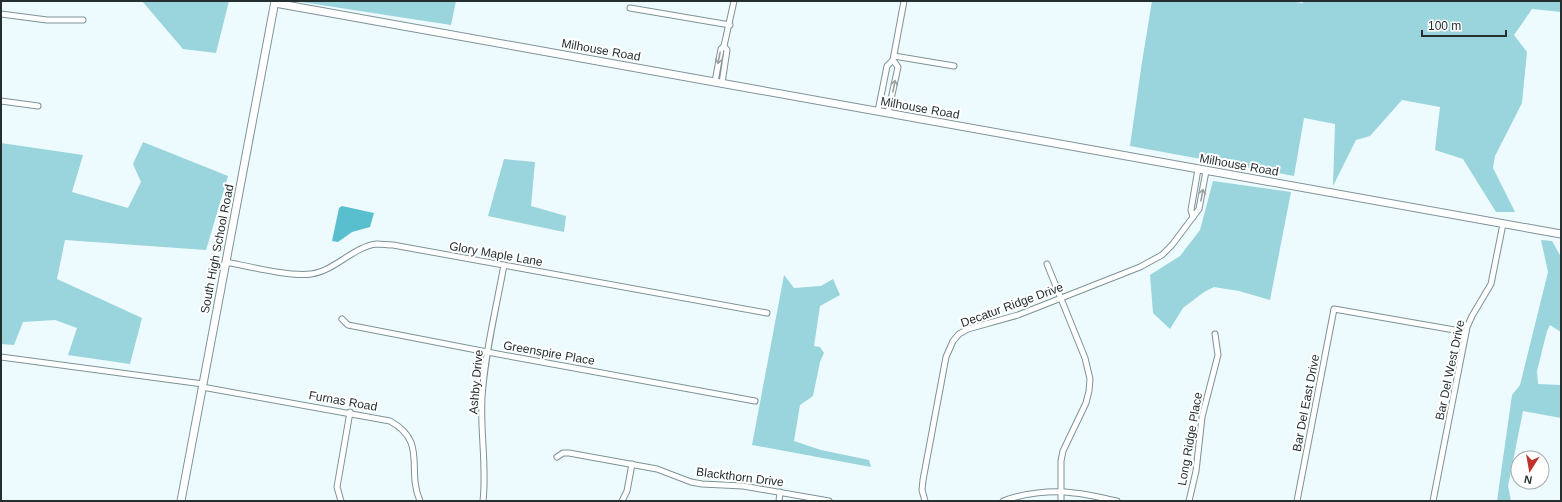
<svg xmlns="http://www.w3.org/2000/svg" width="1562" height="502" viewBox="0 0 1562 502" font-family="Helvetica,sans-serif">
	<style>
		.green { fill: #9ad4dd }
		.water { fill: #59bfce }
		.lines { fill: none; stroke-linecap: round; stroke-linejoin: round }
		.street-casing { stroke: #7d9397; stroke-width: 7 }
		.secondary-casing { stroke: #7d9397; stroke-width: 9 }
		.street { stroke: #fff; stroke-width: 5 }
		.secondary { stroke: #fff; stroke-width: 7 }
		.oneway { stroke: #9da1a2 }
		.labels { text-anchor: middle; stroke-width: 4; stroke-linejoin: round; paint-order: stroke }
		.street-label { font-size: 12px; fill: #252f30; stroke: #fff }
	</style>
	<rect width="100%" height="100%" fill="#edfbfe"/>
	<g class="green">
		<path d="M142 1H229L216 53 183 49Z"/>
		<path d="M295 1H456L451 25Z"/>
		<path d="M1152 1H1288L1303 3V1H1561V12L1532 9 1514 35 1527 52 1522 103 1495 156 1493 168 1515 212H1496L1463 159 1435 150 1440 107 1402 100 1370 136 1356 140 1333 186 1335 124 1304 118 1294 176 1130 146 1142 62Z"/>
		<path d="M143 142 228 176 206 250 65 240 57 279 142 318 130 364 68 355 77 328 55 320 23 322 14 345 1 344V143L83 155 72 192 128 208 141 182 133 164Z"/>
		<path d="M504 159 535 162 531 206 566 216 564 232 488 216Z"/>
		<path d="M1213 181 1291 192 1270 300 1239 291 1214 287 1204 292 1183 308 1170 329 1153 313 1150 275 1180 256 1200 230Z"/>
		<path d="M1541 240 1552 241 1561 257V332L1550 325 1547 331 1537 371 1538 384 1561 385V418L1523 411 1508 486 1511 501H1497L1512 395 1520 385 1548 272Z"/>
		<path d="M784 275 794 288 821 286 833 279 840 295 820 306 814 346 820 347 824 353 820 362 813 396 800 405 794 441 821 450 869 460 871 467 752 445Z"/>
	</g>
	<path class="water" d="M342 206 374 213 370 227 352 232 338 242 332 241 339 208Z"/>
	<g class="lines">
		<g class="street-casing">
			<g id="street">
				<path d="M630 8 730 25"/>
				<path d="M1 14 47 20H83"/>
				<path d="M724 46 734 1"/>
				<path d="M894 56 954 66"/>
				<path d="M715 82 721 49 724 46 727 50 722 83"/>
				<path d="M1 101 38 106"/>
				<path d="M878 111 887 66 893 60 904 1"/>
				<path d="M888 113 898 67 893 60"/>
				<path d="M1193 217 1191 210 1198 169"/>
				<path d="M226 262C247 266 290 277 311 274 335 271 354 246 377 244 382 244 388 245 393 245L767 313"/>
				<path d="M1047 264 1085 358 1090 379 1089 391 1086 403 1063 451 1061 461V501"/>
				<path d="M342 319 348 325 487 352 755 401"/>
				<path d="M1 357 203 384"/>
				<path d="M202 387 390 421C428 442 406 469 420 501"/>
				<path d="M557 457 563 453H569L657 469 691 482 702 484 743 486 829 501"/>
				<path d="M341 501 337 487 350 412"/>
				<path d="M483 501C487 467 480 432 482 397 485 353 496 309 504 265"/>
				<path d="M622 501 627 491 632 464"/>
				<path d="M779 501 780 492"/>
				<path d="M925 501 922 490 923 480 946 357 953 341 959 334 968 329 1018 315 1140 267 1162 255 1172 245 1199 209 1206 171"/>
				<path d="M1003 501C1024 493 1052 490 1074 493 1088 494 1102 498 1117 501"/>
				<path d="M1189 501 1196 471 1202 417 1218 355 1215 334"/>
				<path d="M1297 501 1334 309 1466 332"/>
				<path d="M1433 501 1467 327 1472 316 1491 284 1503 224"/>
			</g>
		</g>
		<g class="secondary-casing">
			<g id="secondary">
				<path d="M275 3 1561 234"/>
				<path d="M181 501 275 1"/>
			</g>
		</g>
		<use href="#street" class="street"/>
		<use href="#secondary" class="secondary"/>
	</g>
	<defs><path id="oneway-shaft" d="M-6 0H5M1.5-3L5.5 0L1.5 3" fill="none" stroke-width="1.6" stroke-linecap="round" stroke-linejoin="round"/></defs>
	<g class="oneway">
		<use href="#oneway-shaft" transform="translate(719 58) rotate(101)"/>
		<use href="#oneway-shaft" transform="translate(894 86) rotate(-79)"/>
		<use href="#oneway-shaft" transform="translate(1202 195) rotate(-79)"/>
	</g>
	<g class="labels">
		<g class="street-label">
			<text transform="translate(601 50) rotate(10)" y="4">Milhouse Road</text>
			<text transform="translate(920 108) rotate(10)" y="4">Milhouse Road</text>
			<text transform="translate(1239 165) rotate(10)" y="4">Milhouse Road</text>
			<text transform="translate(217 249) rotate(-79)" y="4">South High School Road</text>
			<text transform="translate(496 254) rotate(10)" y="4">Glory Maple Lane</text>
			<text transform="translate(1012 305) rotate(-20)" y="4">Decatur Ridge Drive</text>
			<text transform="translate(549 353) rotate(10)" y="4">Greenspire Place</text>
			<text transform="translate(1450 370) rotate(-78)" y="4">Bar Del West Drive</text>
			<text transform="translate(476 382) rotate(-85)" y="4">Ashby Drive</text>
			<text transform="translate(343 401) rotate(10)" y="4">Furnas Road</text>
			<text transform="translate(1306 403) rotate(-79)" y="4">Bar Del East Drive</text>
			<text transform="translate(1190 439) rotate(-80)" y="4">Long Ridge Place</text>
			<text transform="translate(740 477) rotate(7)" y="4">Blackthorn Drive</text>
		</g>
	</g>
	<rect width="1562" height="502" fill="none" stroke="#252f30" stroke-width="4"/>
	<g transform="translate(1530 470) rotate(191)"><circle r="19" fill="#ffffff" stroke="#a8acac"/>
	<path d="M0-3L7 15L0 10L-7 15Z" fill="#c0322a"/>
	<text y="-6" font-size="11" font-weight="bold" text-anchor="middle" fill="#252f30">N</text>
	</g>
	<path d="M1422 30v6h84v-6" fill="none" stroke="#252f30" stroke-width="2"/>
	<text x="1428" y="30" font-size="12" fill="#252f30" stroke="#ffffff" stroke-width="3" paint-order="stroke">100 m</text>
</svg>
